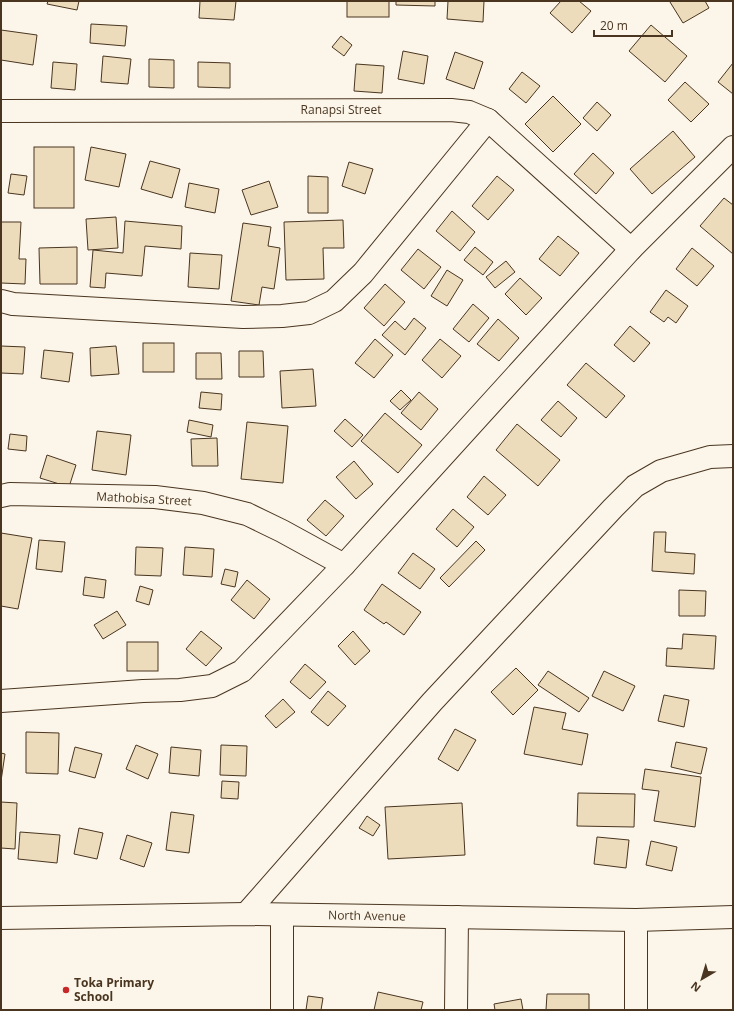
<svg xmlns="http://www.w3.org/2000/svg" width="734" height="1011" viewBox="0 0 734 1011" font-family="'Open Sans',sans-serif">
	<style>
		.building { fill: #ecdcbc; stroke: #4a3520 }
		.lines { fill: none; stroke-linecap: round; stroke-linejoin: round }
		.street-casing { stroke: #4a3520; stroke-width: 24 }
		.secondary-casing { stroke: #4a3520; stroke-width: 24 }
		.street { stroke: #fbf6e9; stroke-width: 22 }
		.secondary { stroke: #fbf6e9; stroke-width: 22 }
		.poi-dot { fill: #c62828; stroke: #fbf6e9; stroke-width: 1.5 }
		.labels { text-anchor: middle; stroke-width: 3; stroke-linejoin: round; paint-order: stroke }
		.street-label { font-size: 12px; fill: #4a3520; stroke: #fbf6e9 }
		.poi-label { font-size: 12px; font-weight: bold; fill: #4a3520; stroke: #fbf6e9; text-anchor: start }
	</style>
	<rect width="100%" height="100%" fill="#fbf6e9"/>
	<g class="building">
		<path d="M48 1H79L77 10 47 4Z"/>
		<path d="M200 1H236L234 20 199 18Z"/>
		<rect x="347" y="1" width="42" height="16"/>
		<path d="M396 1H435V6L396 5Z"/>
		<path d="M448 1H484L483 22 447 19Z"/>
		<path d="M561 1H579L591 11 572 33 550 13Z"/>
		<path d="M672 1H705L709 8 683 23 670 2Z"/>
		<path d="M91 24 127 26 125 46 90 43Z"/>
		<path d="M651 25 687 56 665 82 629 51Z"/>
		<path d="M1 30 37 35 33 65 1 60Z"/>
		<path d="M341 36 352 45 344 56 332 47Z"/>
		<path d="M403 51 428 56 424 84 398 79Z"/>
		<path d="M455 52 483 62 474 89 446 79Z"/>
		<path d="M103 56 131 59 128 84 101 82Z"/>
		<path d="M149 59 174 60V88L149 87Z"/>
		<path d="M53 62 77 64 75 90 51 88Z"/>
		<path d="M198 62 230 63V88L198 87Z"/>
		<path d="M733 63V94L718 82Z"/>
		<path d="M356 64 384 66 382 93 354 91Z"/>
		<path d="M522 72 540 86 526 103 509 89Z"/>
		<path d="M685 82 709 104 691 122 668 100Z"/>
		<path d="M553 96 581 124 553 152 525 124Z"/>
		<path d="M597 102 611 115 597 131 583 118Z"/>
		<path d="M673 131 695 157 652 194 630 169Z"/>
		<rect x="34" y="147" width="40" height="61"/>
		<path d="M91 147 126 154 119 187 85 180Z"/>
		<path d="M593 153 614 173 596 194 574 174Z"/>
		<path d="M150 161 180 169 172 198 141 189Z"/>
		<path d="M349 162 373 169 365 194 342 186Z"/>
		<path d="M11 174 27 176 24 195 8 193Z"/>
		<path d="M308 176 328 177V213H308Z"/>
		<path d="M497 176 514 190 488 220 472 206Z"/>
		<path d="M269 181 278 207 251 215 242 190Z"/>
		<path d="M189 183 219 189 215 213 185 207Z"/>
		<path d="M724 198 733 205V254L700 226Z"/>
		<path d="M452 211 475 232 460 251 436 231Z"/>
		<path d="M116 217 118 248 88 250 86 219Z"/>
		<path d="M343 220 344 248H323L324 279 286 280 284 222Z"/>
		<path d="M125 221 182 226 181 249 145 246 142 276 106 273 105 288 90 287 93 250 123 253Z"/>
		<path d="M1 222H21L19 259H26L25 284 1 283Z"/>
		<path d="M243 223 271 227 268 246 280 248 274 289 262 287 259 305 231 301Z"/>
		<path d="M558 236 579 253 560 276 539 259Z"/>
		<path d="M77 247V284H40L39 248Z"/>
		<path d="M475 247 493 262 483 275 464 260Z"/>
		<path d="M692 248 714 266 697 286 676 269Z"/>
		<path d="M418 249 441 267 424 289 401 270Z"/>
		<path d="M190 253 222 255 219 289 188 287Z"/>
		<path d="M506 261 515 272 495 288 486 277Z"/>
		<path d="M447 270 463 280 447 306 431 296Z"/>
		<path d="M520 278 542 298 526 315 505 294Z"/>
		<path d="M385 284 405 302 384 326 364 308Z"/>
		<path d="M666 290 688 306 676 323 668 317 664 322 650 312Z"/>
		<path d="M473 304 489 318 469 342 453 329Z"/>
		<path d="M414 318 426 328 405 355 382 335 395 321 405 330Z"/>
		<path d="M498 319 519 338 499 361 477 344Z"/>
		<path d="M630 326 650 343 634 362 614 345Z"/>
		<path d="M375 339 393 355 374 378 355 363Z"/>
		<path d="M440 339 461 356 442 378 422 360Z"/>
		<rect x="143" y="343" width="31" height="29"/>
		<path d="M1 346 25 347 23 374 1 373Z"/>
		<path d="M116 346 119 374 91 376 90 348Z"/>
		<path d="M44 350 73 353 69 382 41 378Z"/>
		<path d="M239 351H263L264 377H239Z"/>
		<path d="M196 353H221L222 379H196Z"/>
		<path d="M586 363 625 396 606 418 567 385Z"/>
		<path d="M313 369 316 406 282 408 280 371Z"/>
		<path d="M401 390 411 400 400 410 390 401Z"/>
		<path d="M201 392 222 394 221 410 199 408Z"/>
		<path d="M419 392 438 409 421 430 401 413Z"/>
		<path d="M558 401 577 418 561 437 541 420Z"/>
		<path d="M385 413 422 445 398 473 361 441Z"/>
		<path d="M345 419 363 435 352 447 334 431Z"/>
		<path d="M189 420 213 425 211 437 187 432Z"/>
		<path d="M247 422 288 426 283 483 241 479Z"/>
		<path d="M517 424 560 460 538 486 496 450Z"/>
		<path d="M97 431 131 435 126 475 92 470Z"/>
		<path d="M10 434 27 436 26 451 8 449Z"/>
		<path d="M217 438 218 466H192L191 439Z"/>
		<path d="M47 455 76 465 69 487 40 478Z"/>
		<path d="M354 461 373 484 356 499 336 477Z"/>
		<path d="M484 476 506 495 488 515 467 497Z"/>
		<path d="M325 500 344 516 326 536 307 520Z"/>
		<path d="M453 509 474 527 457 547 436 529Z"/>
		<path d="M654 532H666L665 552 695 554 694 574 652 571Z"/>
		<path d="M1 533 32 538 18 609 1 606Z"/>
		<path d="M39 540 65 542 62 572 36 569Z"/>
		<path d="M476 541 485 550 449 587 440 578Z"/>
		<path d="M136 547 163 548 161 576 135 575Z"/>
		<path d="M185 547 214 549 212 577 183 575Z"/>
		<path d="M413 553 435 569 420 589 398 573Z"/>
		<path d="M225 569 238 572 235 587 221 584Z"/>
		<path d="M85 577 106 580 104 598 83 595Z"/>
		<path d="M247 580 270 599 254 619 231 600Z"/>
		<path d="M382 584 421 612 404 635 386 622 384 624 364 610Z"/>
		<path d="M140 586 153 590 149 605 136 601Z"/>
		<path d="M679 590 706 591 705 616H679Z"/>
		<path d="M117 611 126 625 103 639 94 625Z"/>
		<path d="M201 631 222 648 206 666 186 649Z"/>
		<path d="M353 631 370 651 355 665 338 646Z"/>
		<path d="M683 634 716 636 714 669 666 666 667 648 682 649Z"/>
		<rect x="127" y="642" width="31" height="29"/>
		<path d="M305 664 326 682 310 699 290 682Z"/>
		<path d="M516 668 538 690 513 715 491 692Z"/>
		<path d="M548 671 589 698 579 712 538 685Z"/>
		<path d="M604 671 635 686 623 711 592 696Z"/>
		<path d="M328 691 346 706 328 726 311 712Z"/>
		<path d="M664 695 689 700 684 727 658 721Z"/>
		<path d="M283 699 295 712 276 728 265 716Z"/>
		<path d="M534 707 566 713 562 729 588 734 582 765 524 754Z"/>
		<path d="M455 729 476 740 458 771 438 759Z"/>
		<path d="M26 732 59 733 58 774 26 773Z"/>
		<path d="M676 742 707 748 701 774 671 767Z"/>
		<path d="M136 745 158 754 148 779 126 769Z"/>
		<path d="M221 745 247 746 246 776 220 775Z"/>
		<path d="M75 747 102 754 95 778 69 771Z"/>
		<path d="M171 747 201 750 199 776 169 773Z"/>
		<path d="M1 753 5 754 1 781Z"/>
		<path d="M645 769 701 777 695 827 654 821 659 791 642 789Z"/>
		<path d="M222 781 239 782 238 799 221 798Z"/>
		<path d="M578 793 635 794 634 827 577 826Z"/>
		<path d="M1 802 17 803 15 849 1 848Z"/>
		<path d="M462 803 465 855 388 859 385 807Z"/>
		<path d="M171 812 194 815 189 853 166 850Z"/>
		<path d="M367 816 380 825 373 836 359 828Z"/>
		<path d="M79 828 103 833 97 859 74 854Z"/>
		<path d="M20 832 60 835 57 863 18 859Z"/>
		<path d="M127 835 152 843 144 867 120 859Z"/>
		<path d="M597 837 629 840 626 868 594 864Z"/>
		<path d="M651 841 677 847 672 871 646 865Z"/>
		<path d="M378 992 423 1002 421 1010H374Z"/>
		<path d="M547 994H589V1010H546Z"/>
		<path d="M308 996 323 998 321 1010H306Z"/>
		<path d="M521 999 523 1010H495L494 1004Z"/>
	</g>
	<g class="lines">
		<g class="street-casing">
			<g id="street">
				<path d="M1 111 451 110 469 112 488 120 631 249"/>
				<path d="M1 301 13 304 243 317 282 316 309 313 334 301 363 273 488 120"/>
				<path d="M1 496 10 494 155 497 203 503 247 514 282 531 344 565"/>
				<path d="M1 701 143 691 180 690 212 686 242 671 344 565 631 249 733 147"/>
				<path d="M246 914 432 702 613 508 635 486 661 471 710 457 733 456"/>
				<path d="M282 915V1010"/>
				<path d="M636 920V1010"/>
				<path d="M456 1010 457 917"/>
			</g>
		</g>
		<g class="secondary-casing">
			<path id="secondary" d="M1 918 246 914 636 920 733 917"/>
		</g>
		<use href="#street" class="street"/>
		<use href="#secondary" class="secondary"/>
	</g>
	<circle class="poi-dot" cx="66" cy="990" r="4"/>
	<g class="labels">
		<g class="street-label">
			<text x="341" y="114">Ranapsi Street</text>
			<text transform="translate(144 499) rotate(3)" y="4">Mathobisa Street</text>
			<text transform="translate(367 916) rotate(1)" y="4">North Avenue</text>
		</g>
		<g class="poi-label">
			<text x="74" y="987">Toka Primary<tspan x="74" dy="14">School</tspan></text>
		</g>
	</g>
	<rect width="734" height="1011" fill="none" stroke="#4a3520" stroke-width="4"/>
	<g transform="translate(702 979) rotate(218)" stroke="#fbf6e9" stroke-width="3" paint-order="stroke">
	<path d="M0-3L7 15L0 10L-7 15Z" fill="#4a3520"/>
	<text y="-6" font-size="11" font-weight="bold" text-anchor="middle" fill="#4a3520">N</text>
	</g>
	<path d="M594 30v6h78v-6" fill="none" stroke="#4a3520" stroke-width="2"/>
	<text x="600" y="30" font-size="12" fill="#4a3520" stroke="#fbf6e9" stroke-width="3" paint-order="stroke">20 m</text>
</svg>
